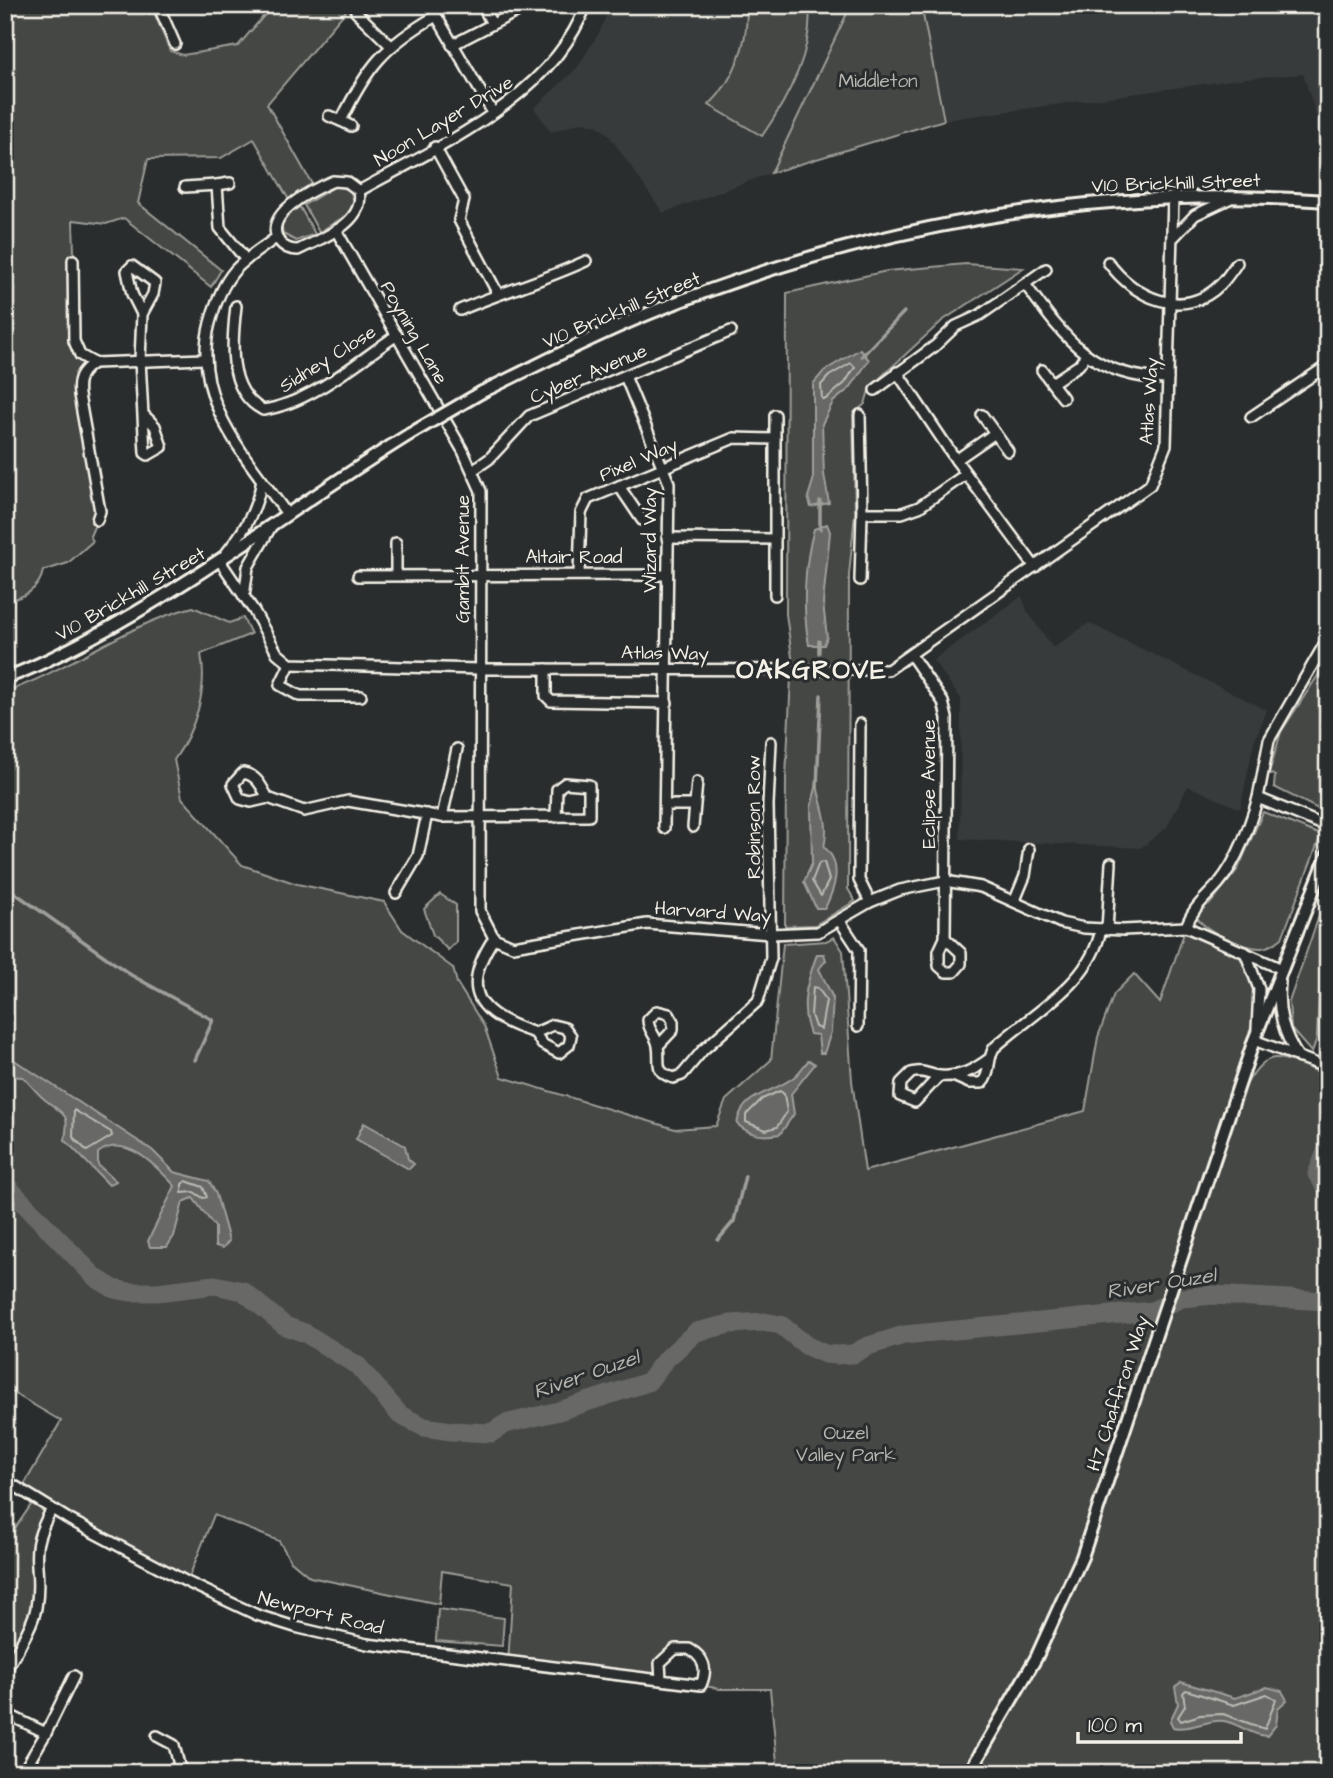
<svg xmlns="http://www.w3.org/2000/svg" width="1333" height="1778" viewBox="0 0 1333 1778" font-family="'Architects Daughter',sans-serif">
	<style>
		.built { fill: #373a3a }
		.green { fill: #444645; stroke: #9c9c96; stroke-width: 2 }
		.water { fill: #676866; stroke: #9f9f9a; stroke-width: 2 }
		.lines { fill: none; stroke-linecap: round; stroke-linejoin: round }
		.shore { stroke: #bcbab4; stroke-width: 2 }
		.stream { stroke: #9f9f9a; stroke-width: 3.5 }
		.river { stroke: #676866; stroke-width: 19 }
		.minor-casing { stroke: #f4f1e8; stroke-width: 14 }
		.tertiary-casing { stroke: #f4f1e8; stroke-width: 16 }
		.minor { stroke: #2a2d2e; stroke-width: 9 }
		.tertiary { stroke: #2a2d2e; stroke-width: 10 }
		.tertiary-bridge-casing { stroke: #f4f1e8; stroke-width: 16; stroke-linecap: butt }
		.tertiary-bridge { stroke: #2a2d2e; stroke-width: 10 }
		.labels { text-anchor: middle; stroke-width: 6; stroke-linejoin: round; paint-order: stroke }
		.park-label { font-size: 19px; fill: #b6b5af; stroke: #2a2d2e }
		.street-label { font-size: 19px; fill: #f4f1e8; stroke: #2a2d2e }
		.water-label { font-size: 21px; font-style: italic; fill: #b5b3ae; stroke: #2a2d2e }
		.district-label { font-size: 26px; font-weight: bold; letter-spacing: 2px; fill: #f4f1e8; stroke: #2a2d2e }
	</style>
	<rect width="100%" height="100%" fill="#2a2d2e"/>
	<filter id="ink" filterUnits="userSpaceOnUse"><feTurbulence type="fractalNoise" baseFrequency=".0143" numOctaves="2"/><feDisplacementMap in="SourceGraphic" scale="14" xChannelSelector="R" yChannelSelector="G"/><feConvolveMatrix kernelMatrix="1 2 1 2 8 2 1 2 1" color-interpolation-filters="sRGB"/></filter>
	<g filter="url(#ink)">
		<g class="built">
			<path d="M610 5H851L771 173 663 213 608 134 598 126 583 122 551 132 534 108 577 68 600 31Z"/>
			<path d="M921 5H1328V130H1321L1303 74 1247 78 944 120Z"/>
			<path d="M1022 596 1027 611 1053 648 1089 623 1267 710 1254 742 1240 809 1188 786 1167 827 1141 848 960 839 961 699 933 660Z"/>
		</g>
		<g class="green">
			<path d="M5 5H151L170 51 183 55 238 46 273 5H351L267 104 313 186 289 200 254 139 221 158 148 159 138 203 221 270 211 287 124 218 106 224 73 220 77 350 94 363 80 376 97 520 90 536 93 541 68 563 43 571C39 591 23 597 5 602Z"/>
			<path d="M746 5H809C814 51 787 100 762 136L709 105C734 81 750 40 746 5Z"/>
			<path d="M851 5H921L944 120 771 173Z"/>
			<path d="M336 186 350 190 355 204 350 213 319 232 304 205Z"/>
			<path d="M300 207 315 234 296 241 283 234C278 219 288 214 300 207Z"/>
			<path d="M966 264 1023 268 942 321 870 387 865 404 853 414 855 513 849 575 848 889 855 901 815 925 785 926 786 777 792 657 786 614 787 293 887 271Z"/>
			<path d="M193 607 229 623 243 618 251 634 201 654C208 691 195 730 174 760L182 798 242 865 297 884 384 902 402 930 453 968 457 983 484 1026 502 1077 675 1129 716 1126 726 1100 771 1060 783 944 826 941 834 937 843 951 852 1081 865 1171 1085 1111 1098 1037 1114 994 1134 974 1160 1003 1185 930 1245 952 1259 989 1257 1042 1212 1170C1222 1145 1246 1057 1276 1058 1294 1059 1311 1071 1328 1075V1773H778L770 1689H720L701 1685 705 1677 696 1652 670 1651 659 1675 508 1664 513 1583 442 1571 439 1604 310 1577 291 1561 279 1541 214 1515 187 1582 52 1509 41 1528 36 1611 5 1672V1543L35 1499 21 1490 61 1421 5 1388V692C71 669 125 625 193 607Z"/>
			<path d="M1328 660V814L1274 787 1275 776 1269 773 1281 732Z"/>
			<path d="M1263 812 1321 835 1282 938C1276 943 1270 947 1262 948 1245 949 1204 931 1196 916L1205 901 1210 904 1238 869Z"/>
			<path d="M1328 890V966L1319 996 1317 1037 1312 1053 1291 1029 1289 1002Z"/>
			<path d="M440 894 456 905V942L448 950 433 935 424 909Z"/>
			<path d="M438 1609 504 1618 502 1646 436 1641Z"/>
		</g>
		<g class="water">
			<path d="M860 349 869 360 850 388 833 402 822 424 824 474 829 503 811 507 808 497 813 481V384L824 371Z"/>
			<path d="M827 524 830 532 823 603 827 637 824 645H809C802 609 804 564 814 529Z"/>
			<path d="M817 784C821 809 830 820 824 847 844 864 834 890 825 908H816L804 882 812 863 811 807Z"/>
			<path d="M817 954H824L826 960 819 969 833 998 831 1032 824 1053H820L818 1035 810 1034C799 1004 807 983 817 954Z"/>
			<path d="M5 1054 152 1150 174 1172 209 1181 216 1194 229 1241 223 1248 215 1246V1227L193 1198 183 1202 174 1236 167 1247H150L148 1241 175 1186C156 1166 124 1132 98 1153V1165L116 1181 109 1185 65 1140C69 1114 67 1117 48 1102 39 1096 31 1085 23 1077L5 1076Z"/>
			<path d="M809 1060 815 1064 791 1094 794 1114 780 1134C763 1137 751 1136 737 1124 742 1092 773 1094 794 1077 800 1072 804 1065 809 1060Z"/>
			<path d="M364 1123 405 1146 408 1159 414 1164 409 1169 356 1139Z"/>
			<path d="M1181 1682 1235 1698 1267 1687 1282 1691 1287 1700 1278 1708 1276 1725 1267 1736C1252 1736 1240 1724 1224 1721 1207 1719 1190 1731 1173 1727L1170 1721 1178 1704 1175 1687Z"/>
		</g>
		<g class="lines">
			<g class="shore">
				<path d="M851 363 855 367 845 383 826 399H822L821 385 829 376Z"/>
				<path d="M824 862 829 880 821 896 812 881 819 863Z"/>
				<path d="M813 987 818 988 826 1000 821 1029 815 1027 811 1015Z"/>
				<path d="M780 1091 784 1094 787 1112 777 1127 766 1130 746 1122V1115L762 1099Z"/>
				<path d="M74 1110 111 1132 112 1136 87 1151 73 1137Z"/>
				<path d="M186 1181 203 1187 207 1197 203 1198 194 1192 182 1193V1184Z"/>
				<path d="M1186 1690 1234 1705 1267 1694 1276 1699 1265 1729 1223 1714 1200 1715 1181 1721 1178 1717 1185 1706 1183 1693Z"/>
			</g>
			<g class="stream">
				<path d="M862 356 904 312"/>
				<path d="M820 529V501"/>
				<path d="M819 653V641"/>
				<path d="M817 787 821 695"/>
				<path d="M5 886 131 975 213 1020 195 1060"/>
				<path d="M718 1240 734 1221 745 1176"/>
			</g>
			<g class="river">
				<path d="M1328 1147 1317 1174 1328 1191"/>
				<path d="M5 1184 96 1278 114 1289 130 1292H157L215 1285 243 1291 285 1326 305 1333 358 1366 400 1415 424 1427 451 1431 491 1433 505 1424 559 1411 648 1382 665 1360 696 1332 730 1324 764 1322 781 1325 807 1346 825 1354 836 1355 853 1354 868 1346 904 1335 1152 1311 1182 1298 1213 1295 1328 1301"/>
			</g>
			<g class="minor-casing">
				<g id="minor">
					<path d="M158 5 175 44"/>
					<path d="M430 5 493 113"/>
					<path d="M482 5 492 24"/>
					<path d="M356 12 390 45"/>
					<path d="M452 45 518 11"/>
					<path d="M329 116 341 121C367 67 384 46 436 16"/>
					<path d="M341 121 351 126"/>
					<path d="M435 147 464 200 459 220 498 294"/>
					<path d="M333 181 347 182 359 191C366 223 322 238 298 250 291 250 284 248 279 241 261 214 314 189 333 181Z"/>
					<path d="M217 185 230 183"/>
					<path d="M185 187 217 185 220 228 246 260"/>
					<path d="M359 191C440 146 553 96 586 5"/>
					<path d="M336 230 463 451 481 491 480 911 494 938 513 946 647 924 770 934 818 932 870 902 900 890 945 881 981 887 1061 923 1084 928 1123 930 1186 927 1282 969"/>
					<path d="M277 237C263 248 248 256 235 270 222 285 215 304 210 323 190 398 246 457 287 514"/>
					<path d="M1174 237 1195 215 1229 199"/>
					<path d="M73 260 74 341 80 355 94 363"/>
					<path d="M1108 262C1133 297 1184 322 1221 284 1227 278 1232 270 1237 263"/>
					<path d="M1025 284C1066 340 1093 378 1168 379"/>
					<path d="M236 306C232 340 226 391 263 410 311 403 357 362 397 335"/>
					<path d="M460 310C502 292 545 280 586 261"/>
					<path d="M142 314 153 294 155 283 132 266 127 271 132 294 142 314 140 360 145 453 148 455 162 447 155 426 145 416"/>
					<path d="M1042 370 1063 398"/>
					<path d="M897 372 956 460 995 433"/>
					<path d="M625 376 669 483 664 828"/>
					<path d="M1052 383 1079 365 1086 355"/>
					<path d="M875 390 935 346 956 326 980 315 1046 269"/>
					<path d="M860 415 862 513 860 580"/>
					<path d="M982 415 1008 451"/>
					<path d="M1251 417 1328 365"/>
					<path d="M956 460 1035 567"/>
					<path d="M473 470 489 459 529 416 731 331"/>
					<path d="M262 480C256 514 242 534 220 561L254 611 277 653 290 664 479 669 888 670 1150 485 1166 445 1173 197"/>
					<path d="M619 486 642 520"/>
					<path d="M862 513H902L919 507 966 474"/>
					<path d="M97 520 100 511 79 395C77 379 81 371 94 363L204 359"/>
					<path d="M667 538 775 539"/>
					<path d="M396 543V575"/>
					<path d="M579 573 581 513 588 499 734 438 775 439"/>
					<path d="M358 576 667 575"/>
					<path d="M775 595V415"/>
					<path d="M244 597 248 567 272 525"/>
					<path d="M911 655 943 702 947 718 945 938 961 953V964L954 972H946L939 966V951L945 938"/>
					<path d="M290 664 280 685 300 696H361"/>
					<path d="M546 669V696L551 701 667 703"/>
					<path d="M860 724 859 880 870 902"/>
					<path d="M268 798C261 786 257 775 243 773L233 784 240 799 251 802 268 798 304 811 348 801 442 817 589 816V785L565 783 557 789 556 817"/>
					<path d="M1258 798 1269 740 1328 638"/>
					<path d="M665 805H693"/>
					<path d="M442 817 457 749"/>
					<path d="M693 827 697 782"/>
					<path d="M396 893 418 856 427 814"/>
					<path d="M1015 900 1025 876 1029 849"/>
					<path d="M840 921 859 950 858 1026"/>
					<path d="M1186 927C1193 907 1205 899 1219 883 1238 860 1249 827 1258 798L1328 827"/>
					<path d="M1107 930 1111 863"/>
					<path d="M494 938C458 992 479 1015 535 1033L553 1025 565 1028 571 1036 569 1045 559 1053 542 1044 535 1033"/>
					<path d="M1245 952 1259 989 1257 1029"/>
					<path d="M1280 982C1277 1011 1283 1034 1299 1058"/>
					<path d="M1254 1040 1328 1068"/>
					<path d="M659 1045 673 1030V1021L669 1014 657 1011 648 1020C648 1031 657 1036 658 1046 661 1063 653 1071 673 1078L682 1075 703 1050 758 1001 771 958 768 805 771 742"/>
					<path d="M939 1076 915 1102 900 1096 901 1083 911 1073C922 1069 929 1075 940 1076 959 1078 974 1070 989 1059"/>
					<path d="M953 1076 969 1083H982C991 1074 987 1059 994 1048 1033 1012 1090 985 1101 929"/>
					<path d="M5 1480 70 1520 187 1582 257 1615 295 1627 367 1644 701 1685C708 1669 704 1657 689 1649H675L660 1663 661 1679"/>
					<path d="M5 1672C14 1655 33 1626 36 1608 44 1563 24 1557 52 1509"/>
					<path d="M5 1713 46 1733 74 1676"/>
					<path d="M157 1736 174 1745 181 1773"/>
					<path d="M26 1767 46 1733"/>
				</g>
			</g>
			<g class="tertiary-casing">
				<g id="tertiary">
					<path d="M482 392C538 365 593 336 650 313 865 226 1096 184 1328 201"/>
					<path d="M5 678C34 668 60 654 87 640 200 580 301 501 410 434"/>
					<path d="M969 1773 1036 1658 1082 1557 1254 1040 1328 854"/>
				</g>
			</g>
			<use href="#minor" class="minor"/>
			<use href="#tertiary" class="tertiary"/>
			<g class="tertiary-bridge-casing">
				<path id="tertiary-bridge" d="M410 434 482 392"/>
			</g>
			<use href="#tertiary-bridge" class="tertiary-bridge"/>
		</g>
	</g>
	<g class="labels">
		<g class="park-label">
			<text x="878" y="87">Middleton</text>
			<text x="846" y="1439">Ouzel<tspan x="846" dy="22">Valley Park</tspan></text>
		</g>
		<g class="street-label">
			<text transform="translate(443 120) rotate(-31)" y="7">Noon Layer Drive</text>
			<text transform="translate(1176 182) rotate(-2)" y="7">V10 Brickhill Street</text>
			<text transform="translate(621 309) rotate(-23)" y="7">V10 Brickhill Street</text>
			<text transform="translate(415 332) rotate(60)" y="7">Poyning Lane</text>
			<text transform="translate(327 358) rotate(-32)" y="7">Sidney Close</text>
			<text transform="translate(588 373) rotate(-23)" y="7">Cyber Avenue</text>
			<text transform="translate(1148 401) rotate(-86)" y="7">Atlas Way</text>
			<text transform="translate(638 459) rotate(-23)" y="7">Pixel Way</text>
			<text transform="translate(649 540) rotate(-90)" y="7">Wizard Way</text>
			<text x="574" y="563">Altair Road</text>
			<text transform="translate(462 559) rotate(-90)" y="7">Gambit Avenue</text>
			<text transform="translate(130 593) rotate(-30)" y="7">V10 Brickhill Street</text>
			<text transform="translate(665 652) rotate(1)" y="7">Atlas Way</text>
			<text transform="translate(928 784) rotate(-90)" y="7">Eclipse Avenue</text>
			<text transform="translate(753 817) rotate(-90)" y="7">Robinson Row</text>
			<text transform="translate(713 911) rotate(4)" y="7">Harvard Way</text>
			<text transform="translate(1117 1393) rotate(-72)" y="7">H7 Chaffron Way</text>
			<text transform="translate(321 1612) rotate(14)" y="7">Newport Road</text>
		</g>
		<g class="water-label">
			<text transform="translate(1161 1283) rotate(-9)" y="7">River Ouzel</text>
			<text transform="translate(586 1374) rotate(-19)" y="7">River Ouzel</text>
		</g>
		<g class="district-label">
			<text x="812" y="678">OAKGROVE</text>
		</g>
	</g>
	<rect width="1333" height="1778" fill="none" stroke="#2a2d2e" stroke-width="28"/>
	<rect x="14" y="14" width="1305" height="1750" fill="none" stroke="#f4f1e8" stroke-width="2.5" filter="url(#ink)"/>
	<path d="M1078 1732v10h163v-10" fill="none" stroke="#f4f1e8" stroke-width="3.5"/>
	<text x="1088" y="1732" font-size="21" fill="#f4f1e8" stroke="#2a2d2e" stroke-width="5" paint-order="stroke">100 m</text>
</svg>
